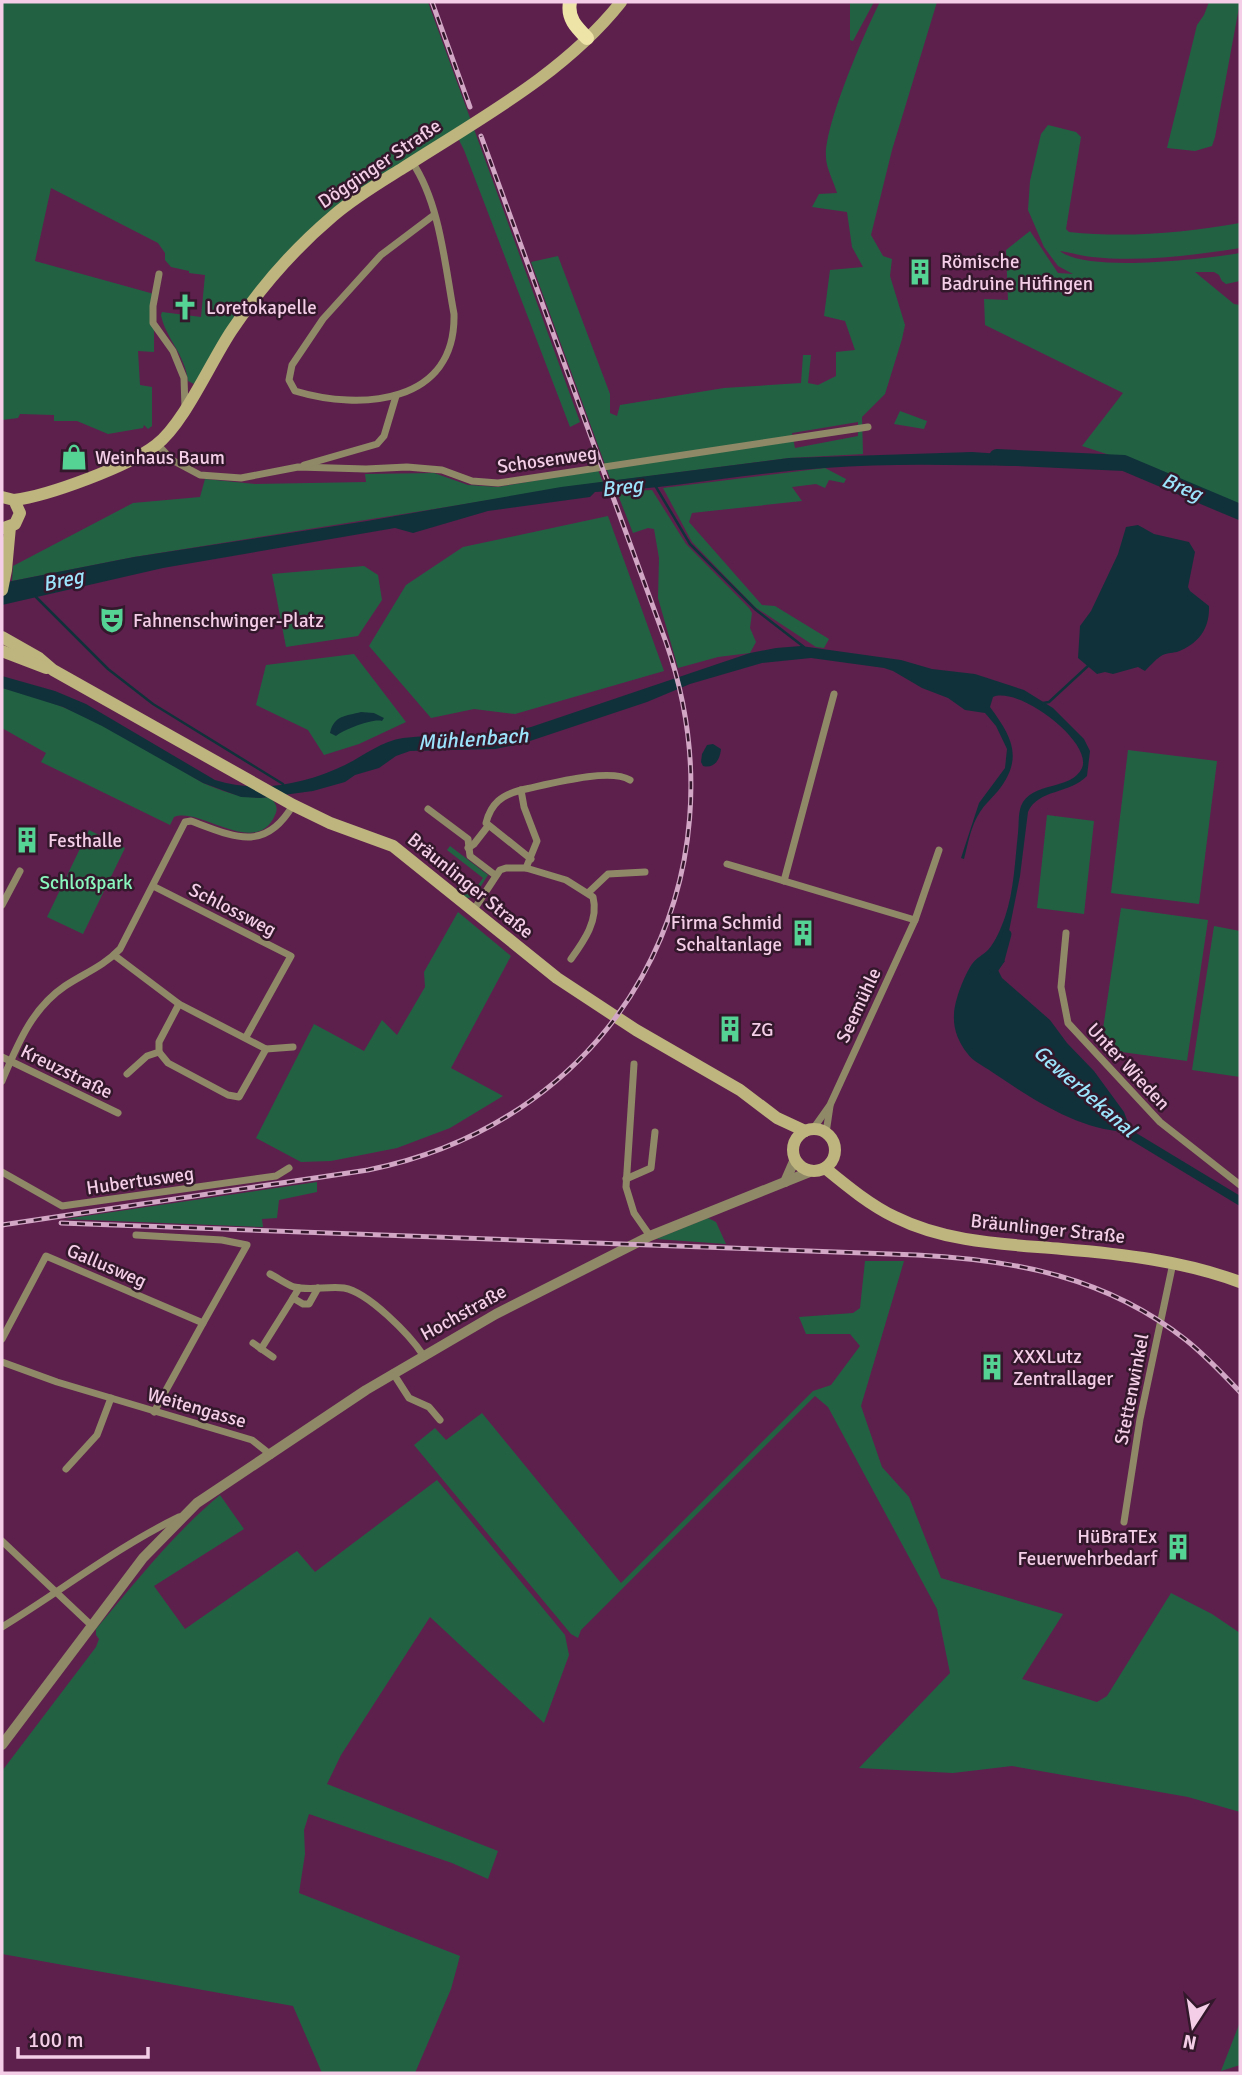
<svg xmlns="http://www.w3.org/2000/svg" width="1242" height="2075" viewBox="0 0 1242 2075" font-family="Signika,sans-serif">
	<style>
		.green { fill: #236143; fill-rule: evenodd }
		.water { fill: #11313a }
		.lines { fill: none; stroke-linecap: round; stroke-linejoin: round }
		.stream { stroke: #11313a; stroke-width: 2.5 }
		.canal { stroke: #11313a; stroke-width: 9 }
		.river { stroke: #11313a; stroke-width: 16 }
		.minor { stroke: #8f8967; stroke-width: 7 }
		.tertiary { stroke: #8f8967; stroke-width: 10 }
		.secondary { stroke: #beb47e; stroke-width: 12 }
		.trunk { stroke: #efe4a8; stroke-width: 14 }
		.rail-casing { stroke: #d2a7c5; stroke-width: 5 }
		.rail { stroke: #33172b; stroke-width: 2.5; stroke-dasharray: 8; stroke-linecap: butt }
		.labels { text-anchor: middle; stroke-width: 5; stroke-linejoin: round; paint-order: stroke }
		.street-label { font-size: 19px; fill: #f4cee7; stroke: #33172b }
		.poi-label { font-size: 19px; fill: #f4cee7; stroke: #33172b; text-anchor: start }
		.park-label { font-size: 19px; fill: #8af8be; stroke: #33172b }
		.water-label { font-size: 21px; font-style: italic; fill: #9be4fb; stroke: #33172b }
	</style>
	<rect width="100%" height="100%" fill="#5d204d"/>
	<g class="green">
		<path d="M2 2H428L580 422 570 427 464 150 454 130 313 226 194 384 188 381C185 354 165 337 161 315L162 312 201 317 205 275 189 273V271L171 267 165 260V253L158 243 51 188 35 261 154 294V352L138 351 140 385 152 387V426L148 429 144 425 143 428 108 434 77 421H54V415L20 414 18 418 2 420Z"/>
		<path d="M850 2H874L853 41 850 40Z"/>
		<path d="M880 2H937L892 150 871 235 883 256 892 259 890 276 905 325 902 339 885 394 862 417 863 454 789 458 611 481 531 262 558 256 610 394V413L617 416 620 405 724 388 801 383 803 355H811L808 383 818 385 836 376V352L855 350 845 321 824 316 830 270 863 267 852 247 847 212 812 207 819 194 837 193C834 182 826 168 826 157 824 126 865 31 880 2ZM858 422V436L795 448 792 433Z"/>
		<path d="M1209 2H1240L1215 137 1212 146 1195 151 1167 148 1197 25 1204 15Z"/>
		<path d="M1048 125 1076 132 1081 137 1066 229 1069 232C1126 238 1183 233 1240 223V248L1234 249C1187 256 1139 262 1092 257 1081 256 1070 252 1060 251 1087 273 1204 259 1240 253V281L1226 284 1222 281 1219 275 1214 272H1195L1234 304 1240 305V505L1122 459 1082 446 1123 393 985 325 984 299 1008 300 1006 250 1030 231 1058 273 1073 274 1058 266 1044 247 1028 210 1030 181 1041 134Z"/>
		<path d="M900 411 927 421 924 429 894 424Z"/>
		<path d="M825 468 846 479 844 483 829 480 825 488 816 484 792 487 802 501 692 513 689 522 762 605 775 606 829 639 824 648 816 647 755 607 719 570 692 542 663 488Z"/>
		<path d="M598 470 603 482 134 557 12 581 13 566 133 503 200 497 205 479 255 484 366 482 365 474 434 473 468 485 498 487Z"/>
		<path d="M652 490 686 544 749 608 752 613 750 628 756 642 750 653 718 657 678 668 658 598 659 558 654 529 648 528 633 533 618 495 630 491Z"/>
		<path d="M608 516 664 671 515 714 474 709 431 718 369 646 406 585 463 547Z"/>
		<path d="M364 566 378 575 382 600 358 636 286 647 272 574Z"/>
		<path d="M354 654 406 722 359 744 324 755 308 730 256 705 266 665Z"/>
		<path d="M2 688C75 703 139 746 203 783 224 792 245 800 269 797 275 802 279 807 275 815 256 859 200 806 174 817L170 825 41 762 46 753 2 728Z"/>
		<path d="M1128 750 1217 761 1199 904 1111 893Z"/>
		<path d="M1047 815 1094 821 1084 914 1037 908Z"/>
		<path d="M89 830 125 848 83 934 47 917Z"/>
		<path d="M450 846 488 875 474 897 467 898 456 889 458 886 470 896 483 878 447 850Z"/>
		<path d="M1121 908 1208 920 1187 1061 1100 1049Z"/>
		<path d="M458 912 511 956 451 1068 503 1096 450 1128 397 1148 331 1161 301 1162 256 1138 314 1024 364 1051 382 1020 397 1035 425 987 424 972Z"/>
		<path d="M1214 926 1240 931V1077L1192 1070Z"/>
		<path d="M317 1182V1192L279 1200 277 1218 262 1219 263 1227 65 1219Z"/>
		<path d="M708 1218 716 1222 726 1244 656 1239Z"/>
		<path d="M865 1261H904L861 1406 882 1467 909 1497 941 1578 1063 1614 1022 1679 1097 1702 1107 1696 1171 1593 1212 1614 1240 1633V1812L1188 1797 1012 1766 953 1773 859 1768 950 1673 937 1609 828 1407 815 1396 581 1630 578 1638 571 1634 414 1445 435 1428 446 1440 482 1413 621 1583 813 1391 831 1385 860 1346 850 1334H806L799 1317 853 1313 860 1308Z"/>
		<path d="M437 1480 565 1635 569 1655 544 1723 430 1617 341 1755 327 1784 498 1851 488 1879 452 1863 309 1814 304 1830 305 1854 299 1893 460 1956 451 1989 415 2073H322L293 2006 2 1954V1771L96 1647 99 1639 96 1635V1629C134 1584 175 1532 220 1495L244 1529 154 1586 185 1629 297 1551 315 1572Z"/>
		<path d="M1240 2022V2065L1221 2071Z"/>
	</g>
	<g class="water">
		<path d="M972 452 1017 455 1018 466C954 465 889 463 825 468 748 473 672 489 595 492L590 497 488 511 413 533 395 528 163 568 2 605V583L134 557 367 521 561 487 789 458Z"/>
		<path d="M1138 525 1154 534 1189 542 1195 552 1188 587 1190 591 1209 606C1210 629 1198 644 1177 652 1171 653 1166 653 1161 656 1155 660 1150 666 1145 671L1138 667 1113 674 1105 672 1097 674 1078 658 1080 626 1091 611 1118 554 1126 527Z"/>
		<path d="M801 646 901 660 932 669 975 674 1024 690 1053 708 1084 739 1090 751 1087 776C1070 794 1038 789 1028 812L1020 876 1006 946 1001 945 998 958 1005 961 998 970 1002 978 1050 1020 1067 1043 1094 1071 1124 1112 1127 1120 1126 1132C1077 1129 1032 1099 992 1072 984 1066 972 1061 967 1053 958 1041 953 1029 954 1014 955 999 964 976 972 964 976 958 983 955 988 950 996 941 1001 928 1005 917 1014 891 1015 860 1018 833 1019 825 1018 814 1021 806 1031 781 1071 791 1082 768 1093 742 1019 686 993 697L990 707C1012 737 1024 758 998 791 992 798 985 804 980 812 971 825 968 844 964 859L961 858 979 803 1005 768 1007 749 996 726 985 713 965 710 948 698 922 688 893 671 884 668 811 658 762 663 690 684 647 702 521 744 495 749 410 751 396 756 379 768 355 775 345 782 313 791 261 798 241 797 203 783 102 726 63 707 2 688V676L55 691 86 704 215 780C257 794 306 784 345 765 363 756 382 741 403 738 445 733 489 737 531 727L750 653 776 648Z"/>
		<path d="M361 712 374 713 384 718 382 721C373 718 343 730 336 736L330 733C334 715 346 716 361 712Z"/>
		<path d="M713 744 721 749C720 759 715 769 703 766L701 762 702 754 707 745Z"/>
	</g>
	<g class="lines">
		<g class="stream">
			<path d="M656 487 690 544 756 610 804 647"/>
			<path d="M36 597 108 669 153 704 283 784"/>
			<path d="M1043 703 1049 702 1088 666"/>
		</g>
		<g class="canal">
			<path d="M994 969 1000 960 1007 934"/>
			<path d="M1117 1123 1126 1132 1240 1201"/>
		</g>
		<path class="river" d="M997 457 1124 463 1240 512"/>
		<g class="minor">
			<path d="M412 162C440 203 445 266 454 314 456 404 361 411 295 391L289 380 292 365 323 319 381 255 434 215"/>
			<path d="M159 274 153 306V323L173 351 184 378 185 408"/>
			<path d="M157 444 172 460 200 475 241 478 298 467 366 469 407 467 442 470 472 481 498 483 868 427"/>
			<path d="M304 465 377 444 384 436 396 396"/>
			<path d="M521 790C546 785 609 767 630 780"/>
			<path d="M428 809 468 839 470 856 495 875"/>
			<path d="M468 848 474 844 488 826"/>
			<path d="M727 864 915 920"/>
			<path d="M526 868 566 880 593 897C599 920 584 941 571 959"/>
			<path d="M784 881 834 694"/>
			<path d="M153 886 291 956 246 1037"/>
			<path d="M589 892 608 874 645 872"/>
			<path d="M2 905 20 871"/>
			<path d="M473 911 500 870 506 868H526L537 841 524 807 521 790C502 795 491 803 486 823L531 859"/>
			<path d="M1066 933 1061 987 1068 1023 1160 1122 1240 1185"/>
			<path d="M114 955 179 1004 266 1049 293 1047"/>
			<path d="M159 1052 168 1063 228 1095 239 1097 266 1049"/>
			<path d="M2 1057 118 1113"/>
			<path d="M634 1064 626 1187 634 1213 650 1236"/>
			<path d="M127 1074 147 1056 159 1052V1042L179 1004"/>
			<path d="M2 1081C17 1046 31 1009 65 986 83 974 104 966 120 949L185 822 191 821C234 837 265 853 293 805"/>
			<path d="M813 1129 830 1105 915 920 939 850"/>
			<path d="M826 1133 830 1106"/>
			<path d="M2 1172 62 1206 276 1176 289 1168"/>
			<path d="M626 1179 651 1168 655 1132"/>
			<path d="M136 1235 222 1240 247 1245 203 1323"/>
			<path d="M270 1274C278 1278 286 1284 294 1287 310 1291 328 1286 344 1288 368 1292 410 1335 423 1355"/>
			<path d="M299 1288 293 1298 303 1304H309L318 1288"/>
			<path d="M2 1339 46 1256 203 1323 154 1412"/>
			<path d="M253 1343 273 1357"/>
			<path d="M261 1349 293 1298"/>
			<path d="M2 1362 57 1382 252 1440 271 1455"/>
			<path d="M393 1373 409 1398 429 1407 440 1420"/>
			<path d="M66 1469 97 1435 111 1398"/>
			<path d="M1124 1522 1140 1419 1173 1263"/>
			<path d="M2 1541 92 1626"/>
			<path d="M2 1627C61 1591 117 1547 179 1517"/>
		</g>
		<g class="tertiary">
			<path d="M785 1182 795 1159"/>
			<path d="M2 1745 143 1558 197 1503 366 1390 496 1314 650 1236 812 1171"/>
		</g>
		<g class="secondary">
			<path d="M2 497 14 500 20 513 15 524 4 528"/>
			<path d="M14 500C48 496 129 466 156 445 184 424 211 361 232 330 260 288 294 249 333 216 355 197 379 183 403 168 479 119 564 74 621 2"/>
			<path d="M2 590 6 570 10 527"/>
			<path d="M2 637 39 658 53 670 293 805 330 823 393 846 557 978 636 1030 740 1090 777 1118 805 1131"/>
			<path d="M2 651 46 668"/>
			<circle cx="814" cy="1150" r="21"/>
			<path d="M825 1168C847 1186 870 1205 895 1217 947 1243 1006 1244 1062 1249 1123 1254 1183 1261 1240 1282"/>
		</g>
		<path class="trunk" d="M570 2C567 18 576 27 587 38"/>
		<g class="rail-casing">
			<g id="rail">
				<path d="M432 2 470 107"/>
				<path d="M61 1223 917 1255C1016 1260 1106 1277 1186 1340 1206 1356 1223 1374 1240 1392"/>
				<path d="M2 1225 368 1170C618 1120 749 881 666 642L481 136"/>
			</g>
		</g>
		<use href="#rail" class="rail"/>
	</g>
	<defs>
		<g id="building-bare" transform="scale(2.1)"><path d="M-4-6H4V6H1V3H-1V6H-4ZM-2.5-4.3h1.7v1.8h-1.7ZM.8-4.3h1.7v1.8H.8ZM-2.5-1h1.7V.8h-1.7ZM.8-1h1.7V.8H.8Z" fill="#54d395" stroke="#33172b" stroke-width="2.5" paint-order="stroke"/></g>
		<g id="church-bare" transform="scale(2.1)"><path d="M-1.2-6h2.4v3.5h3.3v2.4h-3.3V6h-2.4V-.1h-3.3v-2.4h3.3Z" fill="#54d395" stroke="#33172b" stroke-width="2.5" paint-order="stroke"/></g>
		<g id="shop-bare" transform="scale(2.1)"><path d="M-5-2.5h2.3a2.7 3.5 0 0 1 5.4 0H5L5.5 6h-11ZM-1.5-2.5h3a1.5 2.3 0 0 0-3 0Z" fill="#54d395" stroke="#33172b" stroke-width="2.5" paint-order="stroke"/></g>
		<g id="theatre-bare" transform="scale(2.1)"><path d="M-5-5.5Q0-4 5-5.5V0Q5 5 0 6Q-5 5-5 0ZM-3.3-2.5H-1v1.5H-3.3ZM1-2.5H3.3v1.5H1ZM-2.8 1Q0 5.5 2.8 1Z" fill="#54d395" stroke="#33172b" stroke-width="2.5" paint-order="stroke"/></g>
	</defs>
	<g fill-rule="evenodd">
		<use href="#building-bare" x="920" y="272"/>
		<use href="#church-bare" x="185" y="307"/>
		<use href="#shop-bare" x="74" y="457"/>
		<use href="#theatre-bare" x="112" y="620"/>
		<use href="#building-bare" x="27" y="840"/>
		<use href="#building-bare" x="803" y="933"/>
		<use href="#building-bare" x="730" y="1029"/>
		<use href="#building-bare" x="992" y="1367"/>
		<use href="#building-bare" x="1178" y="1547"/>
	</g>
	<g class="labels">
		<g class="street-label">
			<text transform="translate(379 163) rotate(-34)" y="7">Dögginger Straße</text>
			<text transform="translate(547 459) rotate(-8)" y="7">Schosenweg</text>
			<text transform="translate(471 885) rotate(39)" y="7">Bräunlinger Straße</text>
			<text transform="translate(233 909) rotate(27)" y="7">Schlossweg</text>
			<text transform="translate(858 1005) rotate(-65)" y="7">Seemühle</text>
			<text transform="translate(1129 1066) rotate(47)" y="7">Unter Wieden</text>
			<text transform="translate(67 1071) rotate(26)" y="7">Kreuzstraße</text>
			<text transform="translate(140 1180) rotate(-8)" y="7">Hubertusweg</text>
			<text transform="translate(1048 1228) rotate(6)" y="7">Bräunlinger Straße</text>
			<text transform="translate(107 1265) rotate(23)" y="7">Gallusweg</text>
			<text transform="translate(463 1312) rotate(-29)" y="7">Hochstraße</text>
			<text transform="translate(1131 1389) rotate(-79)" y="7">Stettenwinkel</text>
			<text transform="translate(197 1407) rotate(16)" y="7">Weitengasse</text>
		</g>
		<g class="poi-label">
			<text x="941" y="268">Römische<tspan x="941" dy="22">Badruine Hüfingen</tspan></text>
			<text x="206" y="314">Loretokapelle</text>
			<text x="95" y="464">Weinhaus Baum</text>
			<text x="133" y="627">Fahnenschwinger-Platz</text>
			<text x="48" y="847">Festhalle</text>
			<text x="782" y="929" text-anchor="end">Firma Schmid<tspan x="782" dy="22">Schaltanlage</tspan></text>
			<text x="751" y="1036">ZG</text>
			<text x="1013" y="1363">XXXLutz<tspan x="1013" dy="22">Zentrallager</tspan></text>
			<text x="1157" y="1543" text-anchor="end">HüBraTEx<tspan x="1157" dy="22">Feuerwehrbedarf</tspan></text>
		</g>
		<g class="park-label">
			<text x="86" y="889">Schloßpark</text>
		</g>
		<g class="water-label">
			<text transform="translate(622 487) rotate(-7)" y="7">Breg</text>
			<text transform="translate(1182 487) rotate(23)" y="7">Breg</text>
			<text transform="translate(63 580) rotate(-12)" y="7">Breg</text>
			<text transform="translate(473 739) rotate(-4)" y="7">Mühlenbach</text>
			<text transform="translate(1085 1091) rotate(41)" y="7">Gewerbekanal</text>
		</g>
	</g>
	<rect width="1242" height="2075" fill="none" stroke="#f4cee7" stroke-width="7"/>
	<g transform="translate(1193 2026) rotate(192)" stroke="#33172b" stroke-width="5" paint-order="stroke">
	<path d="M0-5L12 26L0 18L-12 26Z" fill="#f4cee7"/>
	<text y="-10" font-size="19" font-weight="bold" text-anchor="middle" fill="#f4cee7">N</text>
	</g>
	<path d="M18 2047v10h130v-10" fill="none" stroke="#f4cee7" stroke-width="3.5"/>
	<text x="28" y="2047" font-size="21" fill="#f4cee7" stroke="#33172b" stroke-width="5" paint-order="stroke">100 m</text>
</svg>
